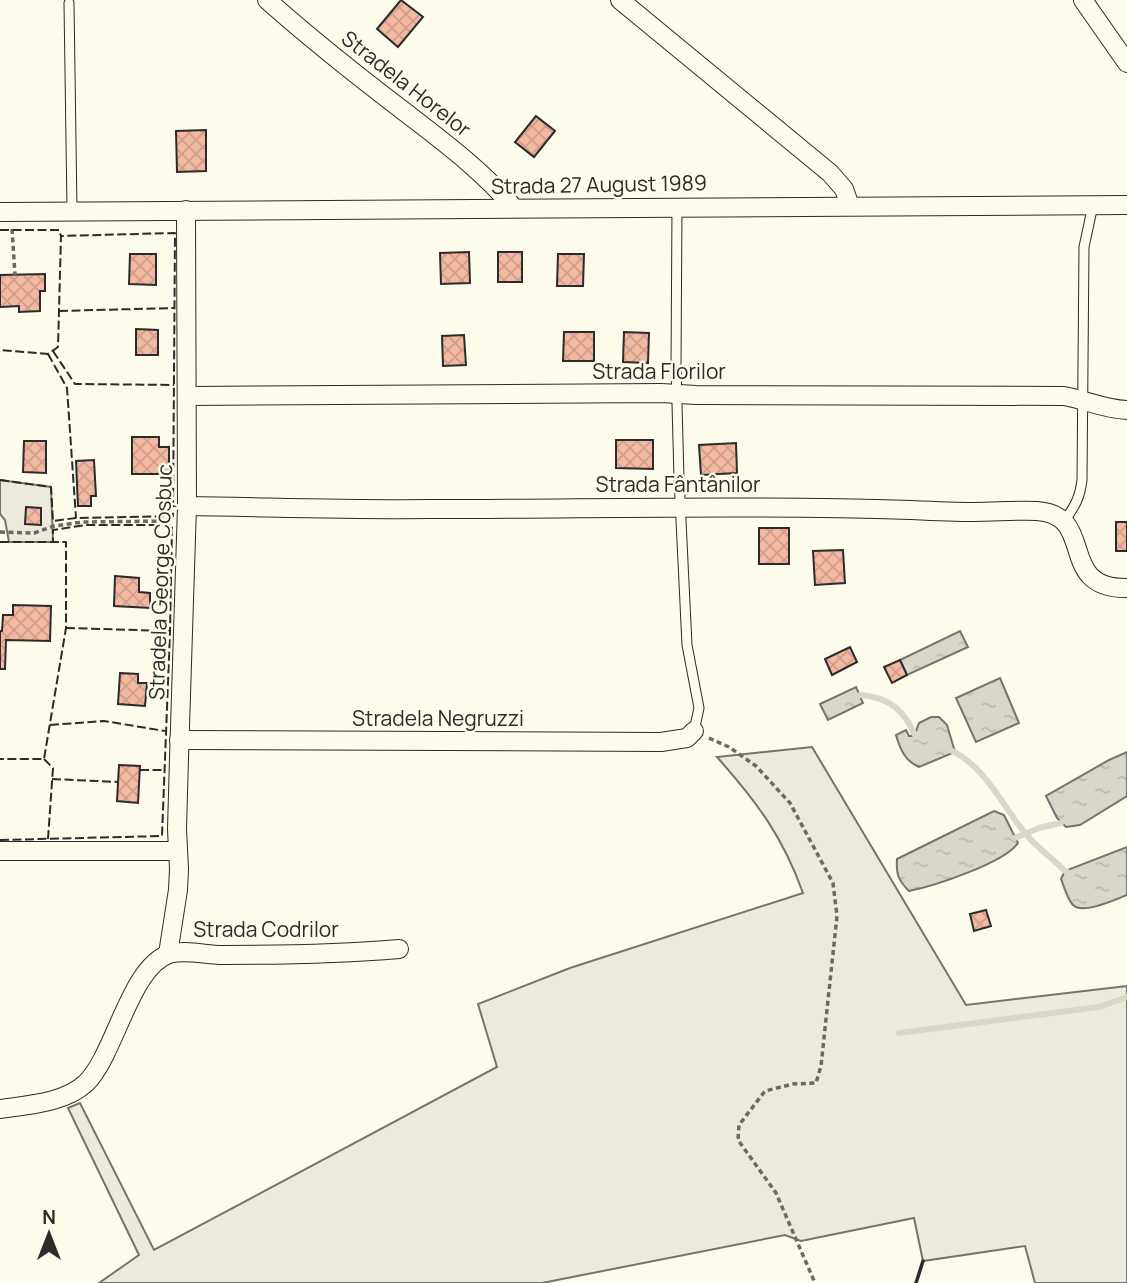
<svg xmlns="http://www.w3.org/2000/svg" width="1127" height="1283" viewBox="0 0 1127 1283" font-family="Manrope,sans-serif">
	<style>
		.grass { fill: #ecebdb; stroke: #74746e; stroke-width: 2 }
		.water { fill: url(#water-ripples); stroke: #74746e; stroke-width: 2 }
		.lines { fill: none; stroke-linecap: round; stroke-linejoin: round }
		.stream { stroke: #d8d7c9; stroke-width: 6 }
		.building { fill: url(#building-cross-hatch); stroke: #2b2b2b; stroke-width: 2 }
		.lane-casing { stroke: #2b2b2b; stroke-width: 11 }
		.street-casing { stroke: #2b2b2b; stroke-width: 20 }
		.path { stroke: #6a6964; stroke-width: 3.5; stroke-dasharray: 5 3.5; stroke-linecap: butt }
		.lane { stroke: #fdfbea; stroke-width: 9 }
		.street { stroke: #fdfbea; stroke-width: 18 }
		.fence { stroke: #2b2b2b; stroke-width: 2; stroke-dasharray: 9 3.5; stroke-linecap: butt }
		.wall { stroke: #2b2b2b; stroke-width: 3.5 }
		.labels { text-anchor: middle; stroke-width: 5; stroke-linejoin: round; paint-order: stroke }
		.street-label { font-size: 21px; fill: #2b2b2b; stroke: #fdfbea }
	</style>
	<defs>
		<pattern id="water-ripples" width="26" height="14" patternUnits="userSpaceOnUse" patternTransform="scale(1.75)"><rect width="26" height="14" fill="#d8d7c9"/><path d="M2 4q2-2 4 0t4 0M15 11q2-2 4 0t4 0" fill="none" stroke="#bab9ad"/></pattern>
		<pattern id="building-cross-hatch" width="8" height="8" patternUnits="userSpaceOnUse" patternTransform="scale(1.75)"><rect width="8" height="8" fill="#f2b8a0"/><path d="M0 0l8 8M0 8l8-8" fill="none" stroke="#d09e8a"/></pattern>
	</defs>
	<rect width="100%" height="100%" fill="#fdfbea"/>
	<g class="grass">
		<path d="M0 480 51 487 53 542H9L5 520 0 514Z"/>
		<path d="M812 747 966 1005 1127 986V1283H1035L1025 1246 923 1261 914 1218 801 1241 785 1235 542 1283H99L139 1255 68 1108 80 1103 154 1250 497 1067 478 1004 570 968 803 893C783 837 757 802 717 757Z"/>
	</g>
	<g class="water">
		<path d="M960 631 968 647 907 675 900 660Z"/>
		<path d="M1000 678 1019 723 976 742 956 698Z"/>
		<path d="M856 687 863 703 828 720 820 704Z"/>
		<path d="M931 717H939L947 725 955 752 919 767C905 761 900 749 896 735L906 730 909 736H914L919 723Z"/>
		<path d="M1127 752V796L1080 825 1066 827 1057 818 1046 796 1109 760Z"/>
		<path d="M994 811 1004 815 1018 843C1004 863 934 886 909 891 898 880 896 874 897 859Z"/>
		<path d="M1127 847V895C1116 899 1083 915 1073 905 1067 899 1064 886 1061 879L1065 871Z"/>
	</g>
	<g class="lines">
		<g class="stream">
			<path d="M860 695C884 697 899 705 911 727 914 734 914 736 922 739"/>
			<path d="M948 749C984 764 1002 805 1025 833 1036 847 1052 858 1065 871L1072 874"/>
			<path d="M1015 838 1039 828 1061 823"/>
			<path d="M899 1033 1099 1007 1127 997"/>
		</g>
	</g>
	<g class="building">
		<path d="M401 0 423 17 398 47 377 29Z"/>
		<path d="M536 116 555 131 534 157 515 142Z"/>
		<path d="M206 130V171L177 172 176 131Z"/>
		<path d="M469 252 470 283 441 284 440 253Z"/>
		<rect x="498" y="252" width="24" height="30"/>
		<path d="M130 254H156V285L129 284Z"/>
		<path d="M558 254H584L583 286H557Z"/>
		<path d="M45 274V291H40V311L19 312V306L0 307V275Z"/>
		<path d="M136 329 158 330V355H136Z"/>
		<path d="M564 332H594V361H563Z"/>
		<path d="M624 332 649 333 648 363 623 362Z"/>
		<path d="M464 335 466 365 443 366 442 336Z"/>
		<path d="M132 437H159V447H169V474H132Z"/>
		<path d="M616 440H653V469L616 468Z"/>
		<path d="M24 441H46V473L23 472Z"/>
		<path d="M736 443 737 473 701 475 699 445Z"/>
		<path d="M94 460 96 496H91V506H78L76 461Z"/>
		<path d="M26 507 41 508V525L25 524Z"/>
		<rect x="1116" y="522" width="11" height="29"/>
		<rect x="759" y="528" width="30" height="36"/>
		<path d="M843 550 845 583 815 585 813 551Z"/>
		<path d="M115 576 139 578V592L150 593V608L114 606Z"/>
		<path d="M13 605 51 606 50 641 6 640 5 669H0V631H2L3 615H13Z"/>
		<path d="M850 647 857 662 832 675 825 659Z"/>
		<path d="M900 660 907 675 892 683 884 667Z"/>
		<path d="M120 673 138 674V683H147L145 706 118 704Z"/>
		<path d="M119 765 140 766 138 803 117 801Z"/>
		<path d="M986 910 991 926 974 931 970 914Z"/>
	</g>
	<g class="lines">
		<g class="lane-casing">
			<g id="lane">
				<path d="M69 3 72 211"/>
				<path d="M677 207 676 366 679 479 687 645 699 708 694 731"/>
				<path d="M1064 521C1075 507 1080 497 1082 480L1084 247 1093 205"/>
			</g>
		</g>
		<g class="street-casing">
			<g id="street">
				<path d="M267 0C310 38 355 74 401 109 441 140 481 169 514 208"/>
				<path d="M620 0 830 173 844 189 850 206"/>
				<path d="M1083 0 1127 63"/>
				<path d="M0 212 1127 205"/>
				<path d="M188 396 661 393 696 395 1064 396C1086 400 1104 409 1127 410"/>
				<path d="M187 506C268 507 349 510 430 509 590 509 750 505 911 510 932 511 953 512 974 512 995 512 1017 510 1037 511 1098 515 1055 589 1127 588"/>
				<path d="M179 740 661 742 687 738 694 731"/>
				<path d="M0 851H178"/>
				<path d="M168 954 178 890 179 869 177 829 179 758 187 506 186 210"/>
				<path d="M0 1109C27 1105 65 1103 86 1083 115 1055 130 967 169 954 185 949 206 955 222 955 281 955 340 954 399 949"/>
			</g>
		</g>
		<g class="path">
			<path d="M12 229 15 275"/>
			<path d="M0 532 34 533 54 526 83 522 168 521"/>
			<path d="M709 738 729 747 756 766 790 803 833 883 837 916 821 1066 816 1083 793 1084 765 1091 739 1125 738 1140 776 1193 815 1283"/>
		</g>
		<use href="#lane" class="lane"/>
		<use href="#street" class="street"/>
		<g class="fence">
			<path d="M0 230H59L61 236 58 347 48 354 0 350"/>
			<path d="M59 311 174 308"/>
			<path d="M53 351 75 384 174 385"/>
			<path d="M48 354 67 388 76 518"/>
			<path d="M0 480 51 487 53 521 76 518 173 516 175 233 61 236"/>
			<path d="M0 542H66V628L44 759H0"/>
			<path d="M66 628 170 631"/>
			<path d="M50 725 104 721 165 731"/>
			<path d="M44 759 53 768 48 839"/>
			<path d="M140 770H164"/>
			<path d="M52 779 118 782"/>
			<path d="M0 840 162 836 170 631 172 525H86L53 530V542"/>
		</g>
		<path class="wall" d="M916 1283 923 1261"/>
	</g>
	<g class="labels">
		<g class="street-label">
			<text transform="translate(406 84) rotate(38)" y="7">Stradela Horelor</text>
			<text transform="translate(599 185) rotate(-1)" y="7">Strada 27 August 1989</text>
			<text x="659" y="379">Strada Florilor</text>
			<text x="678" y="492">Strada Fântânilor</text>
			<text transform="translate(161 582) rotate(-88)" y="7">Stradela George Coșbuc</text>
			<text x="438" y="726">Stradela Negruzzi</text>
			<text x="266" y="937">Strada Codrilor</text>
		</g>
	</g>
	<g transform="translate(49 1234)" stroke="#fdfbea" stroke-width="5" paint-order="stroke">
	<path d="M0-5L12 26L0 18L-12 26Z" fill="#2b2b2b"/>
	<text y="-10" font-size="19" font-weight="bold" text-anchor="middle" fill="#2b2b2b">N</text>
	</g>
</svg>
